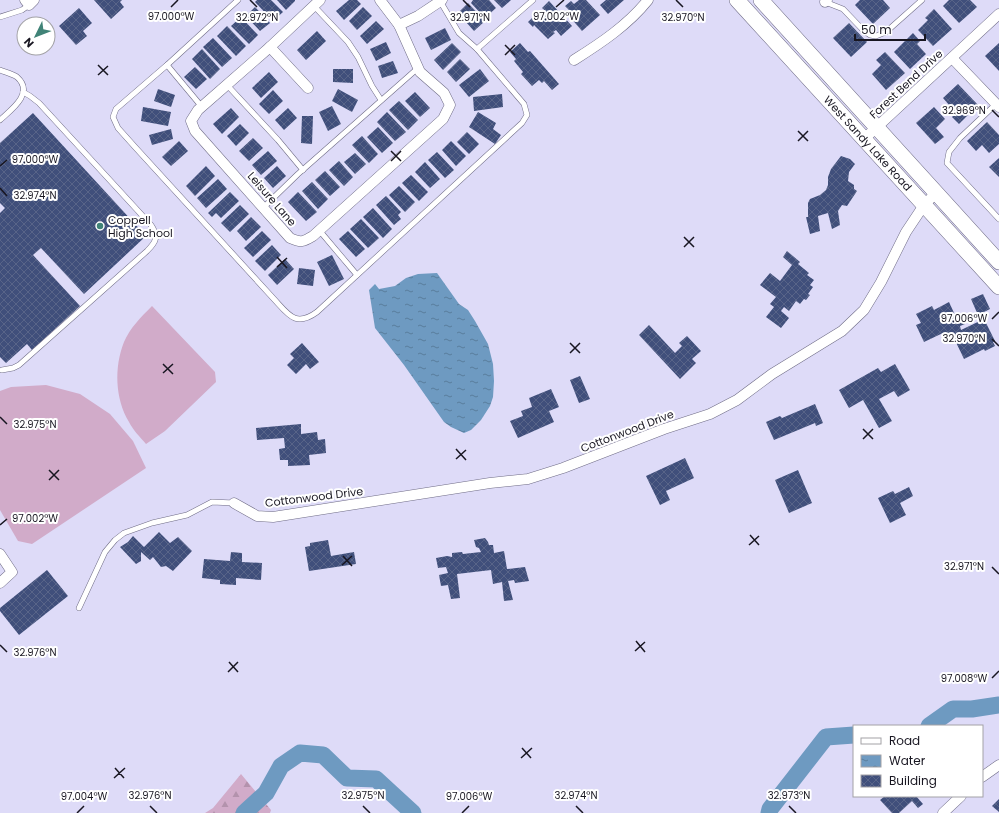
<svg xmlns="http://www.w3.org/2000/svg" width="999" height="813" viewBox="0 0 999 813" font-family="Poppins,sans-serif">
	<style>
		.grass { fill: #d1abc9 }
		.forest { fill: url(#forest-firs) }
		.water { fill: url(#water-ripples) }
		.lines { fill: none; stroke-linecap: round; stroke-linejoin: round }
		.river { stroke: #6e9ac1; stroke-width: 17 }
		.building { fill: url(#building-cross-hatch) }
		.lane-casing { stroke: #6f6c86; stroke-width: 6 }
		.street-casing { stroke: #6f6c86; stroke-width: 11 }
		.secondary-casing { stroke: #6f6c86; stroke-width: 16 }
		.lane { stroke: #fff; stroke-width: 5 }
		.street { stroke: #fff; stroke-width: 10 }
		.secondary { stroke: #fff; stroke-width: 15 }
		.ticks { fill: none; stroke: #181621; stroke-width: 1.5 }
		.poi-dot { fill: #408377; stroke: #fff; stroke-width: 1.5 }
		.labels { text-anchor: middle; stroke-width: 4; stroke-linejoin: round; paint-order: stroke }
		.street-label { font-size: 11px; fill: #181621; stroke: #fff }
		.poi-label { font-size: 11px; fill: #181621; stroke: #fff; text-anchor: start }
		.ticks-label { font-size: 10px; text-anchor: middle; fill: #181621; stroke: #fff; stroke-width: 4; stroke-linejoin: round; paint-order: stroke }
	</style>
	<defs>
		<pattern id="forest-firs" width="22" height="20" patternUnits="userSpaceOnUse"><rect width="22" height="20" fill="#d1abc9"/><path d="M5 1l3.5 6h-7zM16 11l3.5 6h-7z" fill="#b392ac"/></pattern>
		<pattern id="water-ripples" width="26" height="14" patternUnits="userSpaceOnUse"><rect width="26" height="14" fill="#6e9ac1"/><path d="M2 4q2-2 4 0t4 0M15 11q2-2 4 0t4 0" fill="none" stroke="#597d9c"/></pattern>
		<pattern id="building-cross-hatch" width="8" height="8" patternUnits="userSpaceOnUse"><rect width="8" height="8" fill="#404f7b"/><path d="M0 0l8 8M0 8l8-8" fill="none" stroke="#586488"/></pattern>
	</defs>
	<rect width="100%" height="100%" fill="#dedbf8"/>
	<g class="grass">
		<path d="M152 306 215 372 216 382 165 431 146 444C140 437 133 430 129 422 115 399 114 367 124 342 130 328 141 317 152 306Z"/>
		<path d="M46 385 80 394 110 414 133 441 146 468 32 544 18 541 0 510V391L11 387Z"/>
	</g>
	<path class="forest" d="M241 774 271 810 270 813H205L213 808Z"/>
	<path class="water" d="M437 273 459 304 468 310 475 321 488 344 493 364 494 381 493 397 490 406 481 420 471 430 464 433 451 427 444 422 404 365 375 328 369 290 375 284 379 289 395 286 406 278 418 274Z"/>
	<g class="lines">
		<g class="river">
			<path d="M929 726 953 709H972L999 705"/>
			<path d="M244 813 266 793 281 766 300 753 323 755 347 778 376 779 413 813"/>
			<path d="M769 813 770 809 826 737 854 735"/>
		</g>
	</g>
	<g class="building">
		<path d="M94 0H122L120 2 124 7 111 19Z"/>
		<path d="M257 0H271L283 12 273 21 255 2Z"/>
		<path d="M277 0H295V1L286 10Z"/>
		<path d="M349 0H357L361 4 344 20 336 11Z"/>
		<path d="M473 0H489L496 8 485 18 471 3Z"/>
		<path d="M494 0H511L502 8Z"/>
		<path d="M579 0H586L600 15 582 31 569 16 572 13 565 6 571 1 574 4Z"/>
		<path d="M606 0H624L608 14 600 5Z"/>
		<path d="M860 0H883L890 8 873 24 855 5Z"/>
		<path d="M949 0H970L977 7 959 23 943 6Z"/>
		<path d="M549 1 572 26 561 36 556 30 553 32 555 33 548 39 534 25 533 27 528 22 534 16 539 21 548 13 542 8Z"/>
		<path d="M468 3 485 21 474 31 458 13Z"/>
		<path d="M255 7 270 23 260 31 246 16Z"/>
		<path d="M363 7 372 16 357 30 349 21Z"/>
		<path d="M79 8 92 23 83 31 87 36 76 45 59 26Z"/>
		<path d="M934 9 952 29 933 46 918 30 928 20 925 18Z"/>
		<path d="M241 17 258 35 249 44 231 26Z"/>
		<path d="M376 21 384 29 367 44 360 36Z"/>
		<path d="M849 23 867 42 851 57 833 38Z"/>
		<path d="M227 26 246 46 236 56 217 36Z"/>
		<path d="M445 28 451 40 431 50 425 38Z"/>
		<path d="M317 31 326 41 306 60 297 50Z"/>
		<path d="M913 33 920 41 917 44 926 54 910 69 894 52Z"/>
		<path d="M213 38 232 58 222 67 203 47Z"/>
		<path d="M386 42 391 53 376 61 370 49Z"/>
		<path d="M452 43 461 52 443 70 434 60Z"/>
		<path d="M520 43 528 52 530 51 559 84 552 90 544 81 542 83 539 80 532 86 521 74 523 72 514 61 516 59 510 52Z"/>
		<path d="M999 43V71L985 56Z"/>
		<path d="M202 49 220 69 210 79 192 59Z"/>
		<path d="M885 52 905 73 886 90 872 74 881 65 876 60Z"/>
		<path d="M460 59 470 69 456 82 447 72Z"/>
		<path d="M393 61 398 73 382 78 378 66Z"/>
		<path d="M195 67 207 79 196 89 184 77Z"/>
		<path d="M333 69H353V83L333 82Z"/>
		<path d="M480 69 489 81 469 97 459 85Z"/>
		<path d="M269 72 278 82 261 98 252 88Z"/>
		<path d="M958 84 978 105 959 124 952 117 956 113 943 98Z"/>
		<path d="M158 89 175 95 171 107 154 101Z"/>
		<path d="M338 89 358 100 352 112 332 101Z"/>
		<path d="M273 90 283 101 269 114 259 104Z"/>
		<path d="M415 92 430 108 420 117 405 101Z"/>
		<path d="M502 94 503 107 474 111 473 97Z"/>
		<path d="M399 101 418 120 408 130 389 110Z"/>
		<path d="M332 106 341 124 328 131 319 112Z"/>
		<path d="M143 107 171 112 168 126 141 121Z"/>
		<path d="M934 107 945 119 936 128 944 137 935 144 916 123Z"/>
		<path d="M231 108 239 117 222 134 213 124Z"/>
		<path d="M288 108 297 118 284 130 275 120Z"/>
		<path d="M387 112 406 132 395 141 377 122Z"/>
		<path d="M478 112 496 123 493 129 501 135 495 144 469 127Z"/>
		<path d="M33 113 146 236 84 294 41 248 33 255 80 306 32 350 27 344 6 363 0 357V213L5 208 0 203V143Z"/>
		<path d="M302 116H313L312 144 301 143Z"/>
		<path d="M987 122 999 135V144L989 153 982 145 976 151 967 141Z"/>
		<path d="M240 124 249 133 236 146 227 136Z"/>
		<path d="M378 127 393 143 382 153 367 137Z"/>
		<path d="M171 129 173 139 152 145 149 135Z"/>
		<path d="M467 132 479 144 469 154 457 142Z"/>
		<path d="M362 136 378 154 369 163 352 145Z"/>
		<path d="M253 138 263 148 249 161 239 151Z"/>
		<path d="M179 141 188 151 171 166 162 157Z"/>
		<path d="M451 141 466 156 456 166 442 150Z"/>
		<path d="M268 151 277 161 261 175 252 165Z"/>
		<path d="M437 152 454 170 445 178 428 160Z"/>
		<path d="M355 153 366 164 355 174 344 162Z"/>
		<path d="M841 156 850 159 855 164 849 172 848 181 854 185V189L857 191 847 206 842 205 838 211 840 225 832 229 828 213 818 216 820 231 810 234 806 217H808V203L810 199 820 195 826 190 828 185V177L831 169Z"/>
		<path d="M999 158V177L989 167Z"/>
		<path d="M339 161 353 177 344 186 329 170Z"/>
		<path d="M425 162 440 179 430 188 415 172Z"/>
		<path d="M206 166 215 176 195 196 186 186Z"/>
		<path d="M277 166 286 176 273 188 264 178Z"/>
		<path d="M325 171 340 187 330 196 315 180Z"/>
		<path d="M411 175 428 192 419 201 402 183Z"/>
		<path d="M218 179 227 189 206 208 197 198Z"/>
		<path d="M312 182 328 199 318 209 302 191Z"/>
		<path d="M399 186 415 202 405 212 389 195Z"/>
		<path d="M230 192 239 201 221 218 216 213 212 217 208 213Z"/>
		<path d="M298 192 317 212 306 221 288 202Z"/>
		<path d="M386 196 401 212 398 215 401 219 394 225 376 205Z"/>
		<path d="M240 205 249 214 230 232 221 223Z"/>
		<path d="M373 208 392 229 383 238 363 217Z"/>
		<path d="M251 217 261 227 246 241 237 231Z"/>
		<path d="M361 219 379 238 368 248 350 229Z"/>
		<path d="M262 231 271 240 253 257 244 248Z"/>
		<path d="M348 231 365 249 356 257 339 239Z"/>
		<path d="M272 245 281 255 265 271 255 261Z"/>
		<path d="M787 251 800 262 798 264 809 273 807 275 814 280 810 285 813 287 808 294 810 295 806 300 804 299 800 304 796 301 789 311 784 307 781 311 789 318 781 328 766 317 774 307 770 304 776 297 760 285 770 273 780 281 792 265 783 257Z"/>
		<path d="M332 255 344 279 329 286 317 262Z"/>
		<path d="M285 259 294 269 277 285 268 275Z"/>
		<path d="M299 268 315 270 313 286 297 284Z"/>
		<path d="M983 294 990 309 978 315 971 299Z"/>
		<path d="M949 302 955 315 959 313 965 324 960 326 961 330 984 319 995 341 993 342 995 346 985 351 984 349 964 359 952 334 945 337 943 333 924 342 916 325 921 323 916 314 932 306 934 310Z"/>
		<path d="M649 325 675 353 682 346 679 343 687 336 701 351 692 359 696 363 680 379 639 335Z"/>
		<path d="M302 343 319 362 310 369 306 364 296 374 287 365 294 358 290 354Z"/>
		<path d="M895 364 910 390 898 397 894 391 879 399 892 421 879 428 863 400 849 408 839 390 878 368 881 372Z"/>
		<path d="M580 376 590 399 579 403 570 380Z"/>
		<path d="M551 389 559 407 549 411 554 422 518 438 510 421 523 416 521 411 532 407 529 398Z"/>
		<path d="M815 404 823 423 816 426 815 423 774 440 766 422 780 416 782 418Z"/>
		<path d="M301 424V434L317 432 318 440 325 439 326 453 309 455 310 465 288 466V460H280L279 449 285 448 284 438 257 440 256 428Z"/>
		<path d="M685 458 694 478 666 491 670 500 660 505 646 476Z"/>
		<path d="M798 470 812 503 789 513 775 480Z"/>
		<path d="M909 487 913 496 900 503 906 515 890 523 878 498 893 491 895 494Z"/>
		<path d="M159 532 170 543 178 537 192 551 173 571 166 566 161 567 153 557 150 560 141 552V561L136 564 120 547 128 542 133 536 144 547Z"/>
		<path d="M485 538 488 542 489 545H493L494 553 504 551 507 569 525 567 529 581 515 583 514 580 508 581 513 600 504 601 502 582 493 584 491 570 457 574 460 598 451 599 448 585 441 586 439 575 448 573 446 567 438 568 436 558 447 556 452 557V553L462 552 463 554 481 552 479 548 476 547 474 540Z"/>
		<path d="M328 540 331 556 354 552 356 564 309 571 305 547 310 546V543Z"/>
		<path d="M231 552 242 553V562L262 563 261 580 236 578V585L220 584V580L202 578 204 559 230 561Z"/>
		<path d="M47 570 68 596 19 635 0 611V608Z"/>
		<path d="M885 796H916L923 804 918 808 912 801 899 813H892L880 800Z"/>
		<path d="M999 799V812L992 806Z"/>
	</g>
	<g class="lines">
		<g class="lane-casing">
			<g id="lane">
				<path d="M238 0 167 65 116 109 113 117 118 128 135 147 273 298C288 314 295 328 317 312L522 123 527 115 524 104 477 49 459 33 440 1"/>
				<path d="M824 1 825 2 843 9 864 31 870 35 876 36 886 32 922 0"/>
				<path d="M314 6 348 42 358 57 372 86 381 100"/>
				<path d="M0 17 22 10 29 5"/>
				<path d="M477 49 533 0"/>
				<path d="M167 65 202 107"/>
				<path d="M0 70C5 72 13 74 17 77 35 93 11 110 0 120"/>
				<path d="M227 85 278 140 303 170"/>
				<path d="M996 104 960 138 949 152 947 163 999 219"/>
				<path d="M264 207 298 174 418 68"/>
				<path d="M319 230 357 275"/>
				<path d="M2 370 13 368 19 365 147 251C156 242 159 237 151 225L39 103 30 96 23 92"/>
				<path d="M79 608 105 552 115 540 124 533 152 523 187 515 212 502 234 503"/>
			</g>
		</g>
		<g class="street-casing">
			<g id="street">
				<path d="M25 0 29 5 34 0"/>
				<path d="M320 0 270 47 198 110 191 121 195 131 290 238C301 243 303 242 313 236L443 119 450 105 444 93 420 72 399 25 380 0"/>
				<path d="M825 2 827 0"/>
				<path d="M399 25 418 16 442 0"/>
				<path d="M270 47 308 88"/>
				<path d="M952 58 999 107"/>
				<path d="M574 60C601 43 628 25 648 0"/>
				<path d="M864 139 999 14"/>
				<path d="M234 503 257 516 273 517 490 483 528 479 563 468 664 429 710 414 737 400 772 374 842 331 864 310 881 282 906 232 924 205 937 192"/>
				<path d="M0 554 12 572 0 583"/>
				<path d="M982 777 999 765"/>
				<path d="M943 813 961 796"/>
			</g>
		</g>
		<g class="secondary-casing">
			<g id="secondary">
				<path id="s1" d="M737 0 999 287"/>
				<path d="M761 0 999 262"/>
			</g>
		</g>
		<use href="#lane" class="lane"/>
		<use href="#street" class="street"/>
		<use href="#secondary" class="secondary"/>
	</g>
	<path class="ticks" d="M250 0 257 7M463 0 470 7M676 0 683 7M171 7 178 0M556 7 564 0M505 45 515 55M505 55 515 45M98 65 108 75M98 75 108 66M992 110 999 117M798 131 808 141M798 141 808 131M391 151 401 161M391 161 401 151M0 166 7 160M0 188 7 196M684 237 694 247M684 247 694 237M277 257 287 268M277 267 287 258M992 319 999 312M992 339 999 346M570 343 580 353M570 353 580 343M163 364 173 374M163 373 173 364M0 417 7 424M863 429 873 439M863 439 873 429M456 449 466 460M456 459 466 450M49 470 59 480M49 480 59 470M0 525 7 519M750 535 759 545M749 545 759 536M343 556 352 566M342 565 352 556M992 567 999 574M636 641 645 652M0 645 7 652M635 651 645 642M229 662 238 672M228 672 238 662M992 678 999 671M522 748 531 758M521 758 532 748M115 768 124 778M114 778 125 768M150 806 157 813M363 806 370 813M576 806 583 813M789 806 796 813M77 813 84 806M462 813 469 806"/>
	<circle class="poi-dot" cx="100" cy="226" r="4"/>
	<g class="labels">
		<g class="street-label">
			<text transform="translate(906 84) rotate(-43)" y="4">Forest Bend Drive</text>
			<text dy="4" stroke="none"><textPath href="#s1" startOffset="194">West Sandy Lake Road</textPath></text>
			<text transform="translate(272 199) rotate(49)" y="4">Leisure Lane</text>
			<text transform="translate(627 431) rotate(-21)" y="4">Cottonwood Drive</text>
			<text transform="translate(314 497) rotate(-7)" y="4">Cottonwood Drive</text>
		</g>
		<g class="poi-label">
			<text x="108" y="224">Coppell<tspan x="108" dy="13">High School</tspan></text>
		</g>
	</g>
	<g class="ticks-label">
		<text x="171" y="20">97.000°W</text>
		<text x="556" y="20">97.002°W</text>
		<text x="257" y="21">32.972°N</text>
		<text x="470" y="21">32.971°N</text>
		<text x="683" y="21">32.970°N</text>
		<text x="964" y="114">32.969°N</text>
		<text x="35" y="163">97.000°W</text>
		<text x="35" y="199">32.974°N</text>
		<text x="964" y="322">97.006°W</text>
		<text x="964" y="342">32.970°N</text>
		<text x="35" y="428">32.975°N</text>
		<text x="35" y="522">97.002°W</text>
		<text x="964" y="570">32.971°N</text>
		<text x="35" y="656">32.976°N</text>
		<text x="964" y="682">97.008°W</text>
		<text x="150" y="799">32.976°N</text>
		<text x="363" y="799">32.975°N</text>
		<text x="576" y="799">32.974°N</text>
		<text x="789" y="799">32.973°N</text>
		<text x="84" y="800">97.004°W</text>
		<text x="469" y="800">97.006°W</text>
	</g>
	<rect x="853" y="725" width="130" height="72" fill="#ffffff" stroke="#a3a2a6"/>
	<rect x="861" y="738" width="20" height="6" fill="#ffffff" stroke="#a3a2a6"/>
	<text x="889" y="745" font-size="12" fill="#181621">Road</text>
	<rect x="861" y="755" width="20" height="12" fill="url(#water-ripples)" stroke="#a3a2a6"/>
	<text x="889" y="765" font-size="12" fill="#181621">Water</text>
	<rect x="861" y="775" width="20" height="12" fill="url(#building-cross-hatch)" stroke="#a3a2a6"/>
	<text x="889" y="785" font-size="12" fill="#181621">Building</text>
	<g transform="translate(36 36) rotate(227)"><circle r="19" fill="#ffffff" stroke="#a3a2a6"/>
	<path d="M0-3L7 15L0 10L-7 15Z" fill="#408377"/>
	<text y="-6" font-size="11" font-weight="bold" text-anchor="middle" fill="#181621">N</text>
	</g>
	<path d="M855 34v6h70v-6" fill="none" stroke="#181621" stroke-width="2"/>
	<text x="861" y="34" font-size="12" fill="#181621" stroke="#ffffff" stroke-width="3" paint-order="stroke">50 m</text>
</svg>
